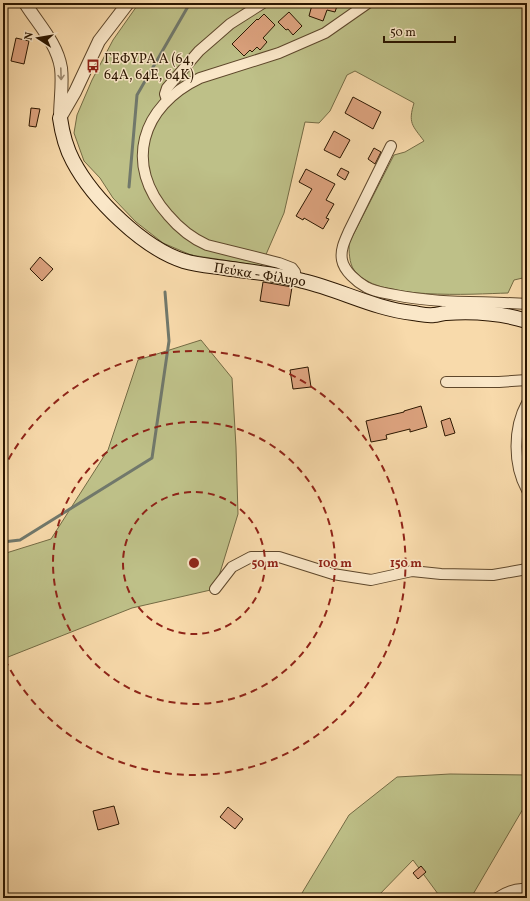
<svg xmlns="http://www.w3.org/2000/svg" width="530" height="901" viewBox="0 0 530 901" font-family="Vollkorn,serif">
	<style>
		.green { fill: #bec088; stroke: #746b44 }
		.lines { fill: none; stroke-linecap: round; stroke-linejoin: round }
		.stream { stroke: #71786b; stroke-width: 3 }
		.building { fill: #dda37f; stroke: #2b1600 }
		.minor-casing { stroke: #5e472b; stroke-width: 12 }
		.tertiary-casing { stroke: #5e472b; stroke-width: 14 }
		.secondary-casing { stroke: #2b1600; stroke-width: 16 }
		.minor { stroke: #fae7c8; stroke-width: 10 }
		.tertiary { stroke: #fae7c8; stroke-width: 12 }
		.secondary { stroke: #fae7c8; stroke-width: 14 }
		.oneway { stroke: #9d896e }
		.ring { fill: none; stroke: #8f2418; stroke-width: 2; stroke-dasharray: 7 5 }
		.labels { text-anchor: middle; stroke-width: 3; stroke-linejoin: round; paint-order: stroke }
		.poi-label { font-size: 14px; fill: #2b1600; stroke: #fae7c8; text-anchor: start }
		.street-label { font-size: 14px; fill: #2b1600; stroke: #fae7c8 }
		.centre { fill: #8f2418; stroke: #fae7c8; stroke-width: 2 }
		.ring-label { font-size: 12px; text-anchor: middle; font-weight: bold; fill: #8f2418; stroke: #fae7c8; stroke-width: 3; stroke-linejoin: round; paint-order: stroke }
	</style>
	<rect width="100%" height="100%" fill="#f8daab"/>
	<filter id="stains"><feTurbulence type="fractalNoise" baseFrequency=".005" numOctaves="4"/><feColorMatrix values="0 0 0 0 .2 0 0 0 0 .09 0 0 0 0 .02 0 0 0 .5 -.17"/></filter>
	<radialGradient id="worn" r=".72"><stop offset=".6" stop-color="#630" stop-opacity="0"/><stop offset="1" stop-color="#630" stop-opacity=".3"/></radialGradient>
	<g class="green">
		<path d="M139 3H527V277L514 280 508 293C473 294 374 301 354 270 349 263 349 251 349 243L394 155 405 152 424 141C412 125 408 123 414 103L355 71 347 75 330 111 319 123 305 122 284 213 261 266 191 255 163 243 136 222 113 198 100 178 84 161 74 133 77 115 92 80 113 40Z"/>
		<path d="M201 340 232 378 236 447 238 514 215 589 132 608 3 659V554L51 539 108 450 138 360Z"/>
		<path d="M450 774 527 775V802L472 896 468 898H441L413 860 376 898H299L349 815 397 777Z"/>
	</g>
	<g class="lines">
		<g class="stream">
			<path d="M129 187 137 95 190 3"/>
			<path d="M3 542 20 540 152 458 169 341 165 292"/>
		</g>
	</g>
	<g class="building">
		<path d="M311 3H338L335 12 327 10 323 21 309 16 312 5H311Z"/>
		<path d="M289 12 302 26 293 35 288 29 286 30 278 22Z"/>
		<path d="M264 14 275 25 263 38 267 42 260 50 257 47 252 52 250 50 244 56 232 44 257 19 258 20Z"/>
		<path d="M16 38 29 41 24 64 11 61Z"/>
		<path d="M353 97 381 112 373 129 345 113Z"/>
		<path d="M31 108 40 109 36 127 29 126Z"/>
		<path d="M334 131 350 140 340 158 324 150Z"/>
		<path d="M374 148 381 152 375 164 368 159Z"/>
		<path d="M341 168 349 172 345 180 337 175Z"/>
		<path d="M306 169 335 184 326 200 334 204 326 218 329 219 323 229 304 218 303 220 296 216 312 189 299 182Z"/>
		<path d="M40 257 53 269 42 281 30 269Z"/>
		<path d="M263 282 292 287 289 306 260 301Z"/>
		<path d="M308 367 311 387 293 389 290 370Z"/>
		<path d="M421 406 427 427 410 432V429L386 435 387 439 371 442 366 421 404 412V411Z"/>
		<path d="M450 418 455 433 445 436 441 421Z"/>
		<path d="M114 806 119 824 98 830 93 811Z"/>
		<path d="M228 807 243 819 235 829 220 817Z"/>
		<path d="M421 866 426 872 418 879 413 873Z"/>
	</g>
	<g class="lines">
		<g class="minor-casing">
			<g id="minor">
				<path d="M167 100 165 94 167 88 199 51 214 38 230 24 263 3"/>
				<path d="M391 146 349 231C345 240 340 250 342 260 344 271 357 282 366 287 374 292 386 293 395 295 439 304 483 301 527 304"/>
				<path d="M296 279 295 272 292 268 279 263 207 245C191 238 179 228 168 215 123 165 141 106 200 78L279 53 325 33 368 3"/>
				<path d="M446 382H499L527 380"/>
				<path d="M527 403C513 428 513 465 527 490"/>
				<path d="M215 589 232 567 251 557H279L333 574 371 580 412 571 441 574 493 575 527 569"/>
				<path d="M497 898C505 893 518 887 527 890"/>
			</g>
		</g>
		<g class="tertiary-casing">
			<g id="tertiary">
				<path d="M25 3C38 24 57 43 61 68 63 84 60 101 60 118"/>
				<path d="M60 118 75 92 99 41 128 3"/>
			</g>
		</g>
		<g class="secondary-casing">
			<path id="secondary" d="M60 118C62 132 66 148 73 161 93 199 143 248 184 261 197 265 211 266 225 268 251 272 278 274 303 281 341 290 375 309 413 313 420 314 427 316 434 315 438 315 442 313 446 313 474 311 501 313 527 321"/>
		</g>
		<use href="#minor" class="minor"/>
		<use href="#tertiary" class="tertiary"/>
		<use href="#secondary" class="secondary"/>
	</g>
	<defs><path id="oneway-shaft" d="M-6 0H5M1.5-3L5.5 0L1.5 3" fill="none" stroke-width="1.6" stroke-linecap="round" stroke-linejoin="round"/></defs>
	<use class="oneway" href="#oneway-shaft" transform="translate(61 74) rotate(88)"/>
	<g class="ring">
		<circle cx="194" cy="563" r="71"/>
		<circle cx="194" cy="563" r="141"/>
		<path d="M3 470A212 212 0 1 1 3 656"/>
	</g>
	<defs>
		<g id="bus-bare" transform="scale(1.08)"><path d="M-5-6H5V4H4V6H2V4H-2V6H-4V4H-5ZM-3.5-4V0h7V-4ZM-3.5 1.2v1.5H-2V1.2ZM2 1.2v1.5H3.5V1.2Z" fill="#8f2418" stroke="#fae7c8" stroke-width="2.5" paint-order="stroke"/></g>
	</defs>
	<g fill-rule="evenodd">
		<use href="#bus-bare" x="93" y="66"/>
	</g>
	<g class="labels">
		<g class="poi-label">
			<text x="104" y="63">ΓΕΦΥΡΑ A (64,<tspan x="104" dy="16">64Α, 64Ε, 64Κ)</tspan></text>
		</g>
		<g class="street-label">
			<text transform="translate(260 274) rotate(9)" y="5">Πεύκα - Φίλυρο</text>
		</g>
	</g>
	<circle cx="194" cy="563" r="6" class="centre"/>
	<g class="ring-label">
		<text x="265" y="567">50 m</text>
		<text x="335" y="567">100 m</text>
		<text x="406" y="567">150 m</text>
	</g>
	<rect width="530" height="901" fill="none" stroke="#f8daab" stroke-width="16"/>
	<rect x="4" y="4" width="522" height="893" fill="none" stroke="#2b1600" stroke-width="2"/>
	<rect x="8" y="8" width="514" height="885" fill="none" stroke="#2b1600"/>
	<g transform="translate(38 38) rotate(282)" stroke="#fae7c8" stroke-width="3" paint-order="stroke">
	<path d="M0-3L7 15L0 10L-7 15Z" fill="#2b1600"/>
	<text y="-6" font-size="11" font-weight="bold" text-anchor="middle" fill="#2b1600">N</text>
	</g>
	<path d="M384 36v6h71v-6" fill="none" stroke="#2b1600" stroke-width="2"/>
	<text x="390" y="36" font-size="12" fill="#2b1600" stroke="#fae7c8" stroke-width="3" paint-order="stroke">50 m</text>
	<rect width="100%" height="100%" filter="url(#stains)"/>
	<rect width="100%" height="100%" fill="url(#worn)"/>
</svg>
